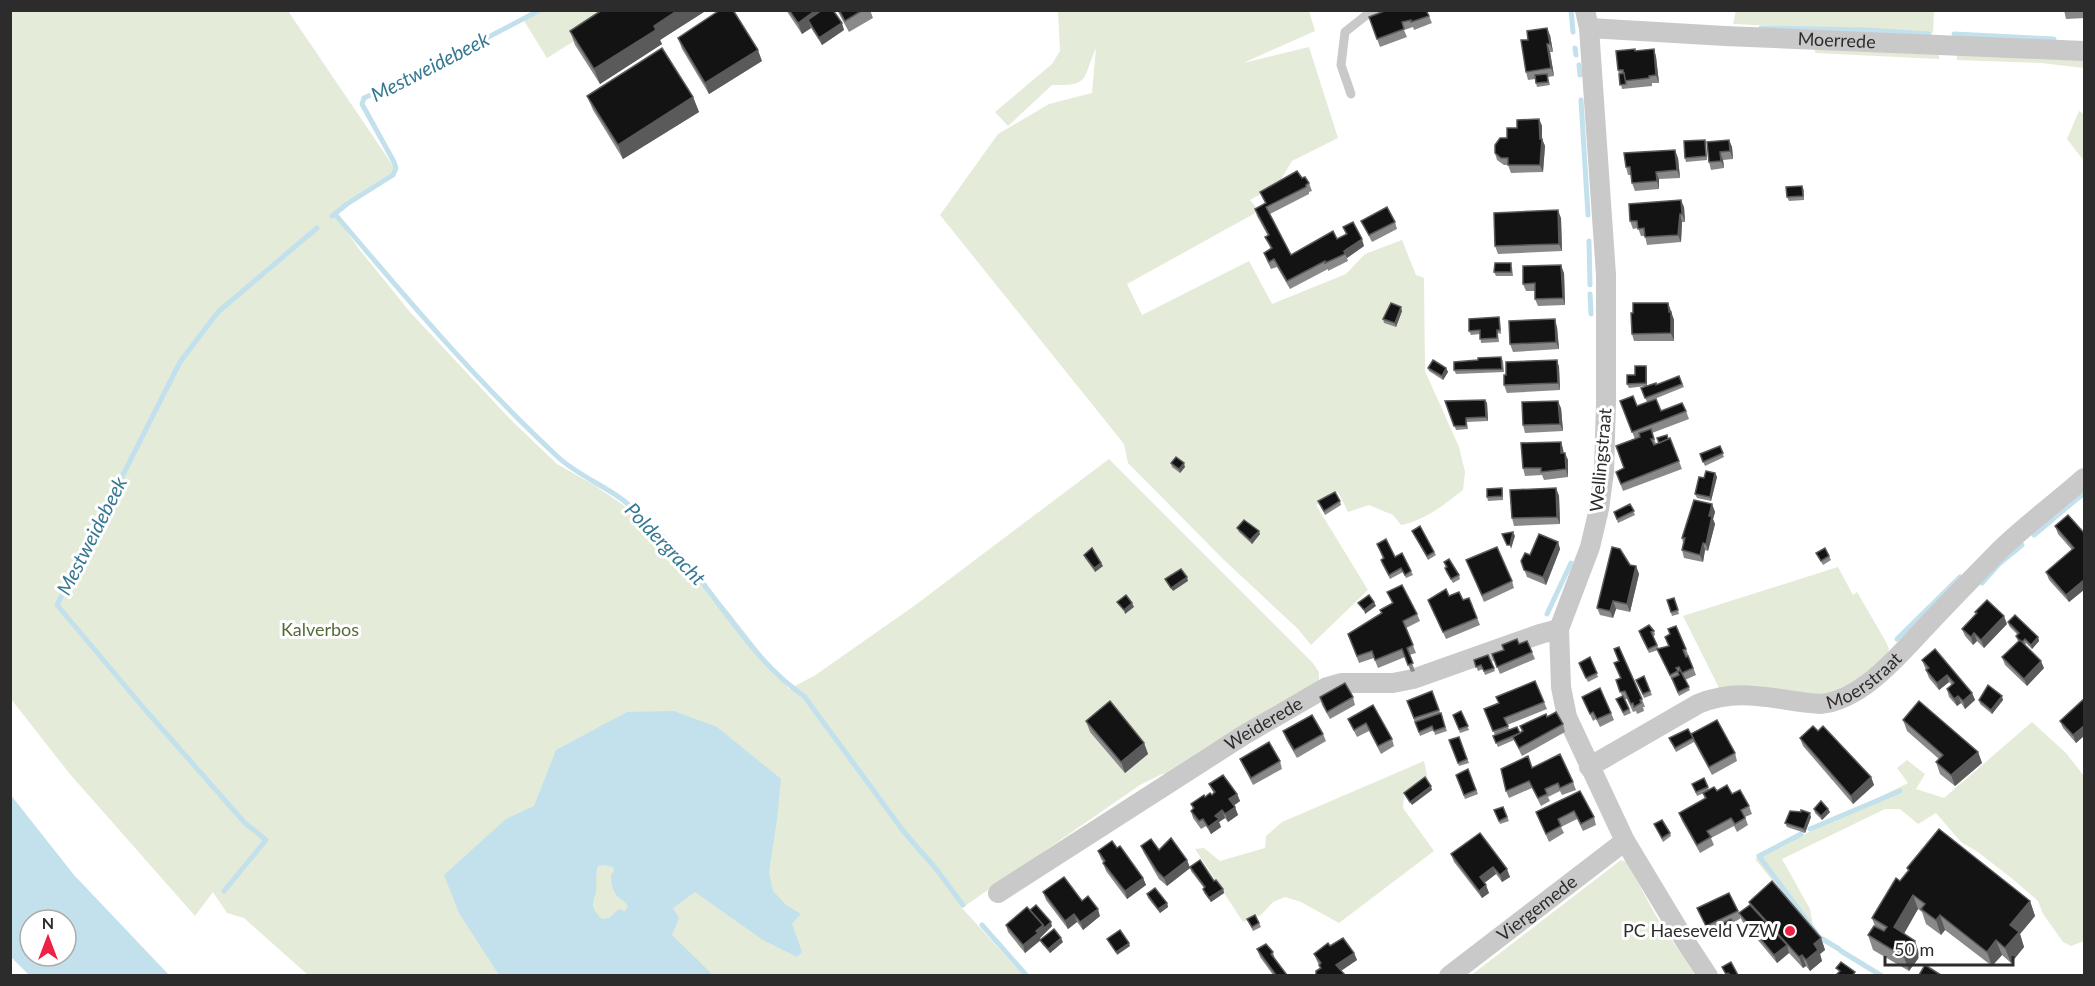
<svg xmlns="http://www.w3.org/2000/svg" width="2095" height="986" viewBox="0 0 2095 986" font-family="Lato,sans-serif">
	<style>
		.green { fill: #e4ebd8 }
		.water { fill: #c2e1ed; fill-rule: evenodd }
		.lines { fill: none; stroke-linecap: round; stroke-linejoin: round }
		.stream { stroke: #c2e1ed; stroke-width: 5 }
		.service { stroke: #c9c9c9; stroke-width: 9 }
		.minor { stroke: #c9c9c9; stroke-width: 20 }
		.wall { fill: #898989 }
		.shaded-wall { fill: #5a5a5a }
		.building { fill: #131313; stroke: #5a5a5a; stroke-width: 1.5 }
		.poi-dot { fill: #ef2246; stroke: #fff; stroke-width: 2 }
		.labels { text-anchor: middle; stroke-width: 6; stroke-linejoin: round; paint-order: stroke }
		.street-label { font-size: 18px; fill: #2c2c2c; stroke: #fff }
		.park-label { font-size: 18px; fill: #546a37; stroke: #fff }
		.poi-label { font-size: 18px; fill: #2c2c2c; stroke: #fff; text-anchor: end }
		.water-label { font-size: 20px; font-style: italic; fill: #367892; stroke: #fff }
	</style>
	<rect width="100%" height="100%" fill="#fff"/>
	<g class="green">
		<path d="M1736 10 1934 11 1933 33 1733 24Z"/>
		<path d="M10 11H288L396 170 335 214 359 249 410 312 511 420 557 464 594 485 635 513 670 548 728 611 789 689 814 676 914 606 1109 459 1312 662 1319 672V684L1172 773 1162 774 1140 785 962 908 1023 975H308L244 918 227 913 213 892 195 916 69 773 11 699Z"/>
		<path d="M538 11H622L547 58 523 19Z"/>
		<path d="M1058 11H1309L1315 31 1243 63 1309 47 1338 138 1292 161 1277 186 1250 200 1259 211 1127 284 1142 315 1249 261 1272 304 1346 274 1365 254 1402 240 1416 275 1424 278 1425 371 1459 447 1465 472 1463 490C1445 504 1424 521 1401 525L1393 515 1369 505 1348 512 1338 492 1316 505 1368 590 1311 645 1298 629 1224 560 1128 463 1124 444 940 215 998 134 1049 104 1092 93 1096 48C1082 79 1091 86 1052 85L1008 126 995 112 1052 64 1060 51Z"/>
		<path d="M1815 47 1939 52V59L1815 53Z"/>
		<path d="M1957 52 2084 58V68L2041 63 1957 60Z"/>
		<path d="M2079 111 2084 114V161L2067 139Z"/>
		<path d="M1838 567 1853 595 1857 592 1886 642 1889 649 1886 659 1850 686 1819 699 1719 688 1683 616Z"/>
		<path d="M2032 722 2066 753 2084 776V941L2071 946 2063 942 2043 914 2038 901 2015 881 1978 852 1961 842 1936 813 1918 824 1900 809H1885L1782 859 1810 909 1814 932 1755 859 1908 783 1897 768 1907 760 1925 774 1916 789 1944 798Z"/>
		<path d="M1424 761 1428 780 1404 795 1403 808 1434 851 1339 923 1301 902 1285 897 1273 902 1261 915 1243 922 1195 849 1204 848 1220 861 1265 848 1266 836 1282 822Z"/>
		<path d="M1621 860 1627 862 1655 914 1695 975 1470 976Z"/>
	</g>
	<g class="water">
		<path d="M674 711 717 727 781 779 777 819 769 872 773 891 786 905 801 914 792 924 802 952 797 957 763 940 695 892 673 908 679 918 672 935 713 975H499L459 913 444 875 506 819 534 806 556 750 627 712ZM603 865 613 867 614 871 611 875C611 881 612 890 617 896 622 901 625 900 628 907L625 911 619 909 609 918 602 919C598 915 595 912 593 906 592 901 595 897 596 892 597 883 595 874 598 866Z"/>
		<path d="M10 794 74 875 169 975H29L11 957ZM30 920H66V956H30Z"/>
	</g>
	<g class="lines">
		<g class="stream">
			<path d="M1571 10 1573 32"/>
			<path d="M1761 28 1865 30 1929 34"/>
			<path d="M1954 34 2054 39"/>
			<path d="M1575 48 1576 55"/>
			<path d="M1579 65 1580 75"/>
			<path d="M1581 100 1588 215"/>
			<path d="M335 214C406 298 478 383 559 458 578 475 603 485 623 500 638 512 653 527 666 540 715 589 747 657 804 696L904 832 937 870 963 905"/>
			<path d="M332 216 347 204 393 175 396 168 394 162 362 104 364 98 437 64 540 10"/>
			<path d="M1589 241 1590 285"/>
			<path d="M1590 294 1591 314"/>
			<path d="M2034 535 2084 493"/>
			<path d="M1982 583 1999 564 2022 545"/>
			<path d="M1547 614 1571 563"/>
			<path d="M1897 639 1960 577"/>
			<path d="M1810 829 1900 791"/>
			<path d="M1801 834 1759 856 1819 937 1839 949"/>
			<path d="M224 891 266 840 245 823 148 713 57 605 180 362 218 312 317 228"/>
			<path d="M982 925 1027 976"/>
			<path d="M1841 951 1882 976"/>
		</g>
		<path class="service" d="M1351 94 1341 65 1345 32 1369 13 1377 10"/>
		<g class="minor">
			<path d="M1585 10 1589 28 1606 275V402L1604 472 1599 509 1590 547 1559 629 1561 687 1567 717 1625 841 1687 944 1708 976"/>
			<path id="s1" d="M1589 28 1725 36 2084 51"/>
			<path id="s2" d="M1589 767 1698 704C1741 686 1776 701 1820 704 1864 701 1905 648 1934 618 1956 595 1978 572 2001 549 2027 524 2057 502 2084 478"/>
			<path id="s3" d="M998 893 1244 735 1327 687 1341 683H1393L1413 679 1540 634 1559 629"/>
			<path id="s4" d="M1449 976 1625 841"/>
		</g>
	</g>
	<g class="wall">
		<path d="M602 10H707L660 40 662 44 600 84 575 45 570 31Z"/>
		<path d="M786 10H835L834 12 844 30 822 45 811 28 802 34Z"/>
		<path d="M837 10H870L873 18 849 32Z"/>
		<path d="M2064 10H2085V18L2066 19Z"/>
		<path d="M1429 16 1432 23 1414 30 1413 27 1404 30 1407 37 1380 47 1369 17Z"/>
		<path d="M1550 35 1553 52H1550L1554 76 1548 77 1550 85 1537 87 1535 79 1528 80 1526 72 1528 40Z"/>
		<path d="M678 38 762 61 709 94 682 49Z"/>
		<path d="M1654 49 1656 57 1659 83H1652V86L1622 89 1618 70 1635 51Z"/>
		<path d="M587 96 693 97 699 112 623 159 593 110Z"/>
		<path d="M1539 119 1542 126V139L1545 146 1543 172 1511 173 1508 165H1504L1497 160 1495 153 1517 128Z"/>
		<path d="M1705 140 1706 144 1707 160 1686 162 1685 158Z"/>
		<path d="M1729 140 1732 147 1733 159 1723 160 1724 168 1711 170 1709 162Z"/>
		<path d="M1678 158 1680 178 1659 179V189L1635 191 1632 183 1631 175H1628L1626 167Z"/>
		<path d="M1302 178 1309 183 1312 191 1309 192V194L1270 214 1291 255 1337 239 1346 235 1343 227 1364 246 1347 258 1348 261 1328 271V269L1290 289 1277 267 1271 269 1267 261 1264 253 1271 249 1265 237 1268 236 1257 216 1255 209 1265 203 1260 192Z"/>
		<path d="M1802 186 1804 190V200L1789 201 1787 197Z"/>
		<path d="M1684 207 1685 222H1682L1681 242 1647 245 1645 236H1641L1638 228 1633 229 1630 221Z"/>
		<path d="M1561 218 1562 251 1498 254 1495 246Z"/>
		<path d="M1361 221 1395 222 1397 229 1372 242Z"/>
		<path d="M1512 267 1513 276H1496L1494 272Z"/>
		<path d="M1564 273 1565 305 1538 306 1535 299V291H1526L1523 284Z"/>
		<path d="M1668 303 1674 320V341H1634L1632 334Z"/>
		<path d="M1402 311 1396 327 1384 323 1383 319Z"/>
		<path d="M1499 317 1500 321 1501 334 1498 333 1499 342 1481 343 1480 334 1471 335 1469 331Z"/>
		<path d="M1557 327 1559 349 1513 352 1510 344Z"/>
		<path d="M1501 357 1503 361 1504 372 1456 374 1454 370 1478 360Z"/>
		<path d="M1557 360 1559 367 1560 390 1507 393 1504 385Z"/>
		<path d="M1646 366 1647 369V386L1656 385 1679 376 1684 387 1647 402 1641 388 1646 386 1629 388 1627 384Z"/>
		<path d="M1428 368H1446L1448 372 1443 380 1429 371Z"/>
		<path d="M1485 400 1487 403 1488 421 1467 422 1468 429 1456 430 1445 401Z"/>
		<path d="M1620 401 1661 411H1686L1689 419 1652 433 1656 444 1670 438 1682 469 1623 491 1616 472 1624 469 1635 439Z"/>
		<path d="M1561 408 1563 431 1525 433 1523 425Z"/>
		<path d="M1561 442 1563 449 1564 453 1568 460V477L1544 480 1542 475 1525 476 1523 468Z"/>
		<path d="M1720 446 1724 457 1705 466 1700 454Z"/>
		<path d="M1171 463 1185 467 1180 473 1172 467Z"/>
		<path d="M1715 473 1717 477 1711 501 1697 498 1695 494 1704 478Z"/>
		<path d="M1502 488 1503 492V500L1488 501 1487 497Z"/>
		<path d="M1556 488 1559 496 1560 524 1514 526 1512 518Z"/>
		<path d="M1318 501H1340L1341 505 1325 515Z"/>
		<path d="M1630 504 1635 515 1618 523 1614 512Z"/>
		<path d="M1712 504 1715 512 1713 519 1715 524 1708 551 1705 550 1703 562 1684 558 1682 550 1683 543 1682 538Z"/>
		<path d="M2055 526 2085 534V589L2069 602 2049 580 2046 572 2072 550 2058 534Z"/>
		<path d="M1237 528 1260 534 1252 544 1239 532Z"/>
		<path d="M1412 531 1434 552 1436 555 1428 560Z"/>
		<path d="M1558 542 1560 549 1546 585 1527 577 1521 561 1530 555Z"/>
		<path d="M1377 544 1395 557 1411 571 1413 575 1406 578 1403 572 1390 579 1382 564 1381 560 1383 559Z"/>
		<path d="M1816 553 1829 556 1831 560 1823 565Z"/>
		<path d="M1084 555 1103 566 1095 572 1085 558Z"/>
		<path d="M1466 560 1512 581 1514 588 1484 602Z"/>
		<path d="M1444 562 1459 575 1460 579 1453 583 1446 572 1445 568 1446 567Z"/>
		<path d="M1630 565 1636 566 1639 574 1630 612 1616 609 1613 618 1600 615 1597 608Z"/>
		<path d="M1387 592 1417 614 1420 621 1406 628 1416 653 1409 655 1415 671 1411 672 1405 657 1378 668 1374 658 1359 663 1348 634 1382 614 1380 610 1392 603Z"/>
		<path d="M1449 596 1463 600 1469 598 1480 625 1446 639 1428 600Z"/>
		<path d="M1674 598 1679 614 1672 616 1667 600Z"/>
		<path d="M1975 612 2007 624 1984 648 1977 641 1973 645 1965 636 1962 629 1976 614Z"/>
		<path d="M2008 622 2038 637 2039 641 2032 649 2026 643 2025 645 2044 668 2027 686 2005 665 2002 657 2018 641 2016 636 2018 635 2009 626Z"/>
		<path d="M1654 631 1655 635 1653 636 1659 649 1669 646 1665 637 1686 649 1696 675 1685 680 1690 690 1679 696 1658 650 1649 653 1640 635Z"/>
		<path d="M1527 641 1535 659 1500 674 1492 654Z"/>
		<path d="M1614 649 1642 699 1645 707H1643L1644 711 1637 714 1636 711 1633 712 1627 699H1625L1631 713 1624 716 1616 699 1622 696 1616 680 1620 678 1614 663 1618 661Z"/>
		<path d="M1935 649 1972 693 1975 700 1965 709 1961 703 1957 706 1949 697 1947 689 1952 685 1949 682 1939 690 1929 678 1922 660Z"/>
		<path d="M1488 655 1495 671 1485 675 1483 669 1478 671 1474 660Z"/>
		<path d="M1590 657 1598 677 1588 682 1579 663Z"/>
		<path d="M1644 676 1652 695 1644 698 1636 680Z"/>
		<path d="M1320 697H1353L1355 705 1330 719 1322 705Z"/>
		<path d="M1582 697 1611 713 1614 720 1600 727 1596 719 1593 721Z"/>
		<path d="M2085 698V735L2076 743 2063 728 2060 721Z"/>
		<path d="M1979 700H2003L1992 714 1980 704Z"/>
		<path d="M1407 701 1439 710 1447 731 1435 735 1434 730 1420 736Z"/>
		<path d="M1544 702 1547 709 1507 725 1509 729 1520 733 1522 732 1520 726 1547 717 1563 724 1565 732 1522 756 1514 740 1498 747 1493 736 1495 735 1487 716Z"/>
		<path d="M1373 705 1392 739 1394 746 1381 754 1369 731 1357 737 1348 719Z"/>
		<path d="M1461 711 1469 730 1460 733 1453 715Z"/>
		<path d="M1903 720 1978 752 1982 763 1955 786 1940 774 1936 762 1939 759 1907 731Z"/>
		<path d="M1086 721 1144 743 1148 754 1125 773 1090 732Z"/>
		<path d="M1283 731 1323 734 1326 741 1297 758 1286 739Z"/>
		<path d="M1818 731 1871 777 1874 785 1853 804 1803 746 1800 738Z"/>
		<path d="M1459 737 1469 763 1459 766 1449 740Z"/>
		<path d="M1669 738H1692L1735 753 1737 761 1712 775 1694 742 1676 752Z"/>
		<path d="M1240 759 1280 761 1282 769 1253 785 1243 766Z"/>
		<path d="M1532 768 1573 782 1576 790 1562 795 1560 791 1548 797 1550 801 1541 806 1532 788 1509 798 1506 791Z"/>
		<path d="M1468 769 1478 794 1465 799 1456 775Z"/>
		<path d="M1704 778 1709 790 1732 794 1749 806 1752 814 1745 817 1748 825 1737 832 1734 826 1711 838 1714 845 1700 853 1682 821 1679 813 1705 799 1703 793H1704L1697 796 1692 784Z"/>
		<path d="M1209 784 1237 794 1240 801 1234 805 1238 815 1228 822 1225 818 1219 822 1221 827 1211 834 1206 826 1201 829 1193 818 1191 811 1193 809 1191 804 1214 794Z"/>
		<path d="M1580 791 1594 817 1596 825 1583 831 1577 819 1561 827 1564 833 1549 842 1536 812Z"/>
		<path d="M1503 807 1509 821 1500 824 1494 810Z"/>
		<path d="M1814 809 1830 812 1822 820 1815 813Z"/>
		<path d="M1811 817 1805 833 1787 827 1785 823Z"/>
		<path d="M1654 824 1670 833 1671 836 1663 842Z"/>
		<path d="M1480 833 1510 877 1502 882 1496 874 1484 883 1489 893 1482 898 1454 862 1451 854Z"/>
		<path d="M1141 846 1187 860 1190 868 1167 886 1159 879 1144 853Z"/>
		<path d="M1117 848 1143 878 1146 885 1127 899 1106 871 1103 863H1104L1101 859 1098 851Z"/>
		<path d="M1190 867 1223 889 1224 893 1211 902 1204 893 1203 889 1204 888 1191 871Z"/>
		<path d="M1907 868 2030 901 2035 916 2020 934 2024 947 2011 963 2002 955 1992 966 1945 930 1941 935 1926 924 1922 912 1918 909 1904 934 1920 956 1909 971 1873 950 1868 935 1875 926 1872 918 1908 871Z"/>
		<path d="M1043 892 1100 916 1083 930 1077 922 1068 929 1046 900Z"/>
		<path d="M1147 894 1167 903 1168 907 1160 913 1148 898Z"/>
		<path d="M1749 902 1821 938 1825 950 1820 954 1822 961 1810 971 1806 966 1803 968 1789 953 1777 963 1742 921 1739 913 1750 905Z"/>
		<path d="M1697 908 1738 911 1741 918 1733 923V925L1711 937Z"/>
		<path d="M1030 910 1052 926 1040 938V940L1063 942 1050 953 1042 944 1040 940 1025 953 1008 932 1006 925Z"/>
		<path d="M1247 919 1259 923 1261 927 1253 931Z"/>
		<path d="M1330 946 1354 953 1357 960 1341 971 1320 968 1314 954Z"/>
		<path d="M1257 949 1273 952 1275 960 1287 975H1273L1260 957Z"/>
	</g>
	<g class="shaded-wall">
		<path d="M678 10H707L660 40 662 44 600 84 594 69 654 26Z"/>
		<path d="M816 10 835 11 812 27 808 20 811 28 802 34 798 23Z"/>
		<path d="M842 23 844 30 822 45 819 38Z"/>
		<path d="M1547 28 1550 35 1553 52 1550 44Z"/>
		<path d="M1547 44 1550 52 1554 76 1551 68Z"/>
		<path d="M1654 49 1656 57 1659 83 1656 75Z"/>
		<path d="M758 50 762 61 709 94 705 83Z"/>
		<path d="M693 97 699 112 623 159 618 145Z"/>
		<path d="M1539 119 1542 126V142V139L1545 146 1543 172 1540 165Z"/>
		<path d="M1729 140 1732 147 1733 159 1730 151Z"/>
		<path d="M1675 150 1678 158 1680 178 1677 170Z"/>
		<path d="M1720 152 1723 160 1724 168 1721 161Z"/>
		<path d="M1656 172 1659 179V189L1657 181Z"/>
		<path d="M1681 200 1684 207 1685 222 1682 214Z"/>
		<path d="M1558 210 1561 218 1562 251 1559 244Z"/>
		<path d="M1680 214 1682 222 1681 242 1678 235Z"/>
		<path d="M1362 239 1364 246 1347 258 1344 251Z"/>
		<path d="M1561 265 1564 273 1565 305 1563 298Z"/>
		<path d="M1668 303 1674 320V341L1671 333Z"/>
		<path d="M1401 307 1402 311 1396 327 1395 323Z"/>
		<path d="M1555 319 1557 327 1559 349 1556 342Z"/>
		<path d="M1557 360 1559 367 1560 390 1558 383Z"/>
		<path d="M1646 366 1647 369V386L1646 383Z"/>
		<path d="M1446 368 1448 372 1443 380 1442 376Z"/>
		<path d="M1485 400 1487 403 1488 421 1486 417Z"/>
		<path d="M1558 401 1561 408 1563 431 1560 424Z"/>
		<path d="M1561 442 1563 449 1564 461 1561 453Z"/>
		<path d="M1565 453 1568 460V477L1566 469Z"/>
		<path d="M1184 463 1185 467 1180 473 1179 469Z"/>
		<path d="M1715 473 1717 477 1711 501 1710 497Z"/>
		<path d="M1556 488 1559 496 1560 524 1557 517Z"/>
		<path d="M1712 504 1715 512 1713 519 1715 524 1708 551 1706 544 1709 516Z"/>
		<path d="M1259 531 1260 534 1252 544 1250 540Z"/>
		<path d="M1513 532 1515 536 1511 549 1510 545Z"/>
		<path d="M1558 542 1560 549 1546 585 1543 577Z"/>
		<path d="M1703 543 1705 550 1703 562 1700 555Z"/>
		<path d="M1101 563 1103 566 1095 572 1094 568Z"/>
		<path d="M1636 566 1639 574 1630 612 1627 604Z"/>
		<path d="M1187 577 1188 581 1173 591 1171 588Z"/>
		<path d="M2085 579V589L2069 602 2066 595Z"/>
		<path d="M1613 601 1616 609 1613 618 1610 611Z"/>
		<path d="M1374 602 1376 606 1365 614 1364 610Z"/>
		<path d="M1132 603 1134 607 1125 614 1124 610Z"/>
		<path d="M2004 616 2007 624 1984 648 1981 640Z"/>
		<path d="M1974 633 1977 641 1973 645 1971 637Z"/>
		<path d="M2038 637 2039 641 2032 649 2031 645Z"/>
		<path d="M2041 661 2044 668 2027 686 2024 679Z"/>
		<path d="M1947 675 1949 682 1939 690 1937 683Z"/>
		<path d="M1972 693 1975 700 1965 709 1963 701Z"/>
		<path d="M1958 696 1961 703 1957 706 1954 699Z"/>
		<path d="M2002 696 2003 700 1992 714 1991 710Z"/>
		<path d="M2085 725V735L2076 743 2073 735Z"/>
		<path d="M1144 743 1148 754 1125 773 1121 762Z"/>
		<path d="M1978 752 1982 763 1955 786 1951 775Z"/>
		<path d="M1871 777 1874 785 1853 804 1851 796Z"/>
		<path d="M1431 786 1432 790 1412 805 1410 802Z"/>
		<path d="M1237 794 1240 801 1232 807 1229 799Z"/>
		<path d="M1235 807 1238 815 1228 822 1225 814Z"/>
		<path d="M1828 809 1830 812 1822 820 1821 816Z"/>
		<path d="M1222 810 1225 818 1219 822 1221 827 1211 834 1208 827 1215 816Z"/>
		<path d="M1810 813 1811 817 1805 833 1804 829Z"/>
		<path d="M1187 860 1190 868 1167 886 1164 878Z"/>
		<path d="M1493 867 1496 874 1483 884 1480 877Z"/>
		<path d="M1507 869 1510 877 1502 882 1500 875Z"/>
		<path d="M1143 878 1146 885 1127 899 1125 891Z"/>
		<path d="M1486 885 1489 893 1482 898 1479 891Z"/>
		<path d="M1223 889 1224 893 1211 902 1209 898Z"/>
		<path d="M1913 895 1918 909 1899 942 1894 927Z"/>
		<path d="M2030 901 2035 916 2020 934 2024 947 2011 963 2005 948 2010 925Z"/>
		<path d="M1167 903 1168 907 1160 913 1158 909Z"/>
		<path d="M1098 909 1100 916 1083 930 1080 922Z"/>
		<path d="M1074 914 1077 922 1068 929 1065 921Z"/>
		<path d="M1940 915 1945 930 1941 935 1936 920Z"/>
		<path d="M1051 922 1052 926 1040 938 1041 940 1025 953 1023 945 1043 925Z"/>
		<path d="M1061 938 1063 942 1050 953 1048 949Z"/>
		<path d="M1821 938 1825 950 1820 954 1822 961 1810 971 1806 960 1814 944Z"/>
		<path d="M1996 940 2002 955 1992 966 1987 952Z"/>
		<path d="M1915 941 1920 956 1909 971 1904 957Z"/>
		<path d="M1129 943 1130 946 1117 955 1116 952Z"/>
		<path d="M1787 945 1789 953 1777 963 1774 955Z"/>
		<path d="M1354 953 1357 960 1339 972 1336 965Z"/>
		<path d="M1802 955 1806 966 1803 968 1799 957Z"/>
	</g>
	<g class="building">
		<path d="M602 10H678L654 26 656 30 594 69 570 31Z"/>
		<path d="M720 10H733L758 50 705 83 678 38Z"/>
		<path d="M789 10H816L798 23Z"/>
		<path d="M822 10H833L842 23 819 38 808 20Z"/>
		<path d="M839 10H863L845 21Z"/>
		<path d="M1387 10H1426L1429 16 1411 22V20L1402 22 1404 29 1377 39 1369 17Z"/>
		<path d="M1547 28 1550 44H1547L1551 68 1526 72 1521 40H1528L1527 31Z"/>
		<path d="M662 48 693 97 618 145 587 96Z"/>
		<path d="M1635 49V51L1654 49 1656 75 1649 76V78L1624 81 1623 70H1618L1616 51Z"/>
		<path d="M1624 73 1626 84 1620 85 1619 74Z"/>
		<path d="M1547 74 1548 82 1536 83 1535 75Z"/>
		<path d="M1539 119 1540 139H1542L1540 165H1508V158H1501L1495 153V145L1500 138H1507V128H1517V120Z"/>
		<path d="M1705 140 1706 156 1685 158 1684 141Z"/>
		<path d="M1729 140 1730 151 1720 152 1721 161 1709 162 1707 142Z"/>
		<path d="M1675 150 1677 170 1656 172 1657 181 1632 183 1630 167H1626L1624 153Z"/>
		<path d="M1297 171 1302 178 1305 177 1309 183 1306 185V187L1266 207 1291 255 1333 231 1337 239 1347 234 1343 227 1353 222 1362 239 1344 251 1345 254 1325 263V261L1287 281 1274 259 1269 262 1264 253 1272 248 1265 237 1269 235 1255 209 1266 203 1260 192Z"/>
		<path d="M1802 186 1803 196 1787 197 1786 187Z"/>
		<path d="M1681 200 1682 214H1680L1678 235 1645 237 1644 228 1638 229 1637 221H1630L1629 204Z"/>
		<path d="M1387 207 1395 222 1369 235 1361 221Z"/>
		<path d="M1558 210 1559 244 1495 246 1494 213Z"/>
		<path d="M1495 263H1511V272H1494Z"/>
		<path d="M1561 265 1563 298 1535 299V283L1523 284V266Z"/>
		<path d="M1391 303 1401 307 1395 323 1383 319Z"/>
		<path d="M1633 303H1668L1669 312H1671V333L1632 334 1631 313H1633Z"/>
		<path d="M1499 317 1500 330H1497V338L1480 339V330L1469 331V319Z"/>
		<path d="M1555 319 1556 342 1510 344 1509 321Z"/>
		<path d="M1501 357 1502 369 1454 370V362L1478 360V358Z"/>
		<path d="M1433 360 1446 368 1442 376 1428 368Z"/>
		<path d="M1557 360 1558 383 1504 385V375H1506V362Z"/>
		<path d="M1635 366H1646V383L1627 384V375H1635Z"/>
		<path d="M1679 376 1682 384 1645 398 1641 388 1656 383V385Z"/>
		<path d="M1633 396 1637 406 1656 399 1661 411 1682 403 1686 411 1632 432 1620 401Z"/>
		<path d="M1485 400 1486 417 1466 418V426H1454L1445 401Z"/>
		<path d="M1558 401 1560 424 1523 425 1522 402Z"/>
		<path d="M1651 429 1654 439H1651L1654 445 1670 438 1679 461 1621 484 1616 472 1624 468 1616 446 1640 437 1639 433Z"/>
		<path d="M1667 435 1668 439 1659 443 1657 438Z"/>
		<path d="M1561 442V453H1565L1566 469 1541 472V468H1523L1521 443Z"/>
		<path d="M1720 446 1723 453 1703 462 1700 454Z"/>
		<path d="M1176 457 1184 463 1179 469 1171 463Z"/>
		<path d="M1706 471 1715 473 1710 497 1695 494 1699 477 1704 478Z"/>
		<path d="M1502 488V496L1487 497V489Z"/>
		<path d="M1556 488 1557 517 1512 518 1510 490Z"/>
		<path d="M1335 492 1340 501 1324 511 1318 501Z"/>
		<path d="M1694 500 1712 504 1709 516H1712L1706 544 1703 543 1700 555 1682 550 1685 538H1682Z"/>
		<path d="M1630 504 1634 511 1617 519 1614 512Z"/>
		<path d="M2068 515 2085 534V579L2066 595 2046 572 2074 548 2055 526Z"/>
		<path d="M1244 520 1259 531 1250 540 1237 528Z"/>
		<path d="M1420 526 1434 552 1427 556 1412 531Z"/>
		<path d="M1513 532 1510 545H1507L1502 534Z"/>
		<path d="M1539 534 1558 542 1543 577 1524 570 1521 561 1525 553 1530 555Z"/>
		<path d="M1386 539 1395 557 1402 553 1411 571 1405 575 1401 568 1389 575 1381 560 1384 558 1377 544Z"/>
		<path d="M1497 547 1512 581 1482 595 1466 560Z"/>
		<path d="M1612 547 1620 549 1630 565 1636 566 1627 604 1613 601 1610 611 1597 608Z"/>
		<path d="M1092 548 1101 563 1094 568 1084 555Z"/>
		<path d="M1825 548 1829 556 1821 561 1816 553Z"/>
		<path d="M1449 559 1459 575 1451 579 1445 568 1447 567 1444 562Z"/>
		<path d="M1181 569 1187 577 1171 588 1165 579Z"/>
		<path d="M1402 585 1417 614 1403 621 1413 645 1407 648 1413 663 1408 665 1402 649 1375 660 1372 651 1357 656 1348 634 1382 613 1380 610 1393 603 1387 592Z"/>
		<path d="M1446 589 1449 596 1459 592 1463 600 1469 598 1477 618 1443 632 1428 600Z"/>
		<path d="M1126 595 1132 603 1124 610 1117 602Z"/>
		<path d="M1369 595 1374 602 1364 610 1358 603Z"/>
		<path d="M1674 598 1678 610 1671 612 1667 600Z"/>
		<path d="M1987 600 2004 616 1981 640 1974 633 1971 637 1962 629 1977 613 1975 612Z"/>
		<path d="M2015 615 2038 637 2031 645 2025 639 2022 642 2019 640 2016 636 2019 633 2008 622Z"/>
		<path d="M1649 625 1654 631 1651 632 1657 645 1648 649 1639 631Z"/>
		<path d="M1676 626 1686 649 1683 650 1686 657 1688 656 1693 668 1682 673 1679 667 1676 668 1678 671 1670 675 1657 649 1669 646 1665 637 1670 634 1668 629Z"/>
		<path d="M1517 639 1519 644 1527 641 1532 652 1497 667 1492 654 1504 650 1502 645Z"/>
		<path d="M2020 640 2041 661 2024 679 2002 657Z"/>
		<path d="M1619 647 1642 699 1640 700 1641 703 1634 707 1633 703 1631 704 1625 691 1620 692 1616 680 1621 678 1614 663 1619 661 1614 649Z"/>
		<path d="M1935 649 1972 693 1963 701 1958 696 1954 699 1947 689 1954 683 1947 675 1937 683 1926 670 1929 668 1922 660Z"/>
		<path d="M1488 655 1494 668 1484 671 1481 665 1476 667 1474 660Z"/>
		<path d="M1590 657 1597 673 1586 678 1579 663Z"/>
		<path d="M1680 670 1689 687 1678 692 1672 678 1679 675 1678 672Z"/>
		<path d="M1644 676 1650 691 1643 694 1636 680Z"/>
		<path d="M1535 681 1544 702 1504 718 1508 726 1493 731 1484 709 1499 703 1496 697Z"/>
		<path d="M1345 683 1353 697 1327 712 1320 697Z"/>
		<path d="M1988 685 2002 696 1991 710 1979 700Z"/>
		<path d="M1600 688 1611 713 1597 719 1593 712 1590 714 1582 697Z"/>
		<path d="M1432 691 1439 710 1414 718 1407 701Z"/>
		<path d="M1623 696 1629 709 1623 712 1616 699Z"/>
		<path d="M2085 698V725L2073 735 2060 721Z"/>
		<path d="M1110 701 1144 743 1121 762 1086 721Z"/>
		<path d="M1919 701 1978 752 1951 775 1936 762 1943 755 1903 720Z"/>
		<path d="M1373 705 1392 739 1378 746 1366 723 1354 730 1348 719Z"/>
		<path d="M1461 711 1468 726 1459 729 1453 715Z"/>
		<path d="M1556 712 1563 724 1519 748 1513 737 1523 731 1520 726 1546 714 1547 717Z"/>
		<path d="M1441 713 1445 727 1434 731 1432 726 1419 732 1415 722Z"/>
		<path d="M1312 715 1323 734 1294 750 1283 731Z"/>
		<path d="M1717 720 1735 753 1709 767 1691 734Z"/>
		<path d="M1813 726 1818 731 1823 726 1871 777 1851 796 1800 738Z"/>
		<path d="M1517 727 1520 733 1496 743 1493 736Z"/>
		<path d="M1688 729 1693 738 1675 748 1669 738Z"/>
		<path d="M1459 737 1467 759 1458 763 1449 740Z"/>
		<path d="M1269 742 1280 761 1251 778 1240 759Z"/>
		<path d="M1560 754 1573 782 1560 788 1558 783 1545 789 1547 794 1538 798 1529 781 1506 791 1501 769 1528 756 1532 768Z"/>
		<path d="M1468 769 1476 790 1464 795 1456 775Z"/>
		<path d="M1223 775 1237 794 1229 799 1235 807 1225 814 1222 810 1215 816 1219 819 1208 827 1203 819 1199 821 1191 811 1194 808 1191 804 1204 795 1205 797 1210 793 1212 795 1215 792 1209 784Z"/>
		<path d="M1425 777 1431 786 1410 802 1404 793Z"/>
		<path d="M1704 778 1708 787 1696 792 1692 784Z"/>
		<path d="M1727 785 1732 794 1740 790 1749 806 1741 810 1745 818 1735 824 1731 818 1707 831 1711 837 1697 845 1679 813 1706 798 1703 793 1714 787 1717 791Z"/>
		<path d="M1580 791 1594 817 1581 824 1574 811 1558 819 1561 826 1546 834 1536 812Z"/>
		<path d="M1821 801 1828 809 1821 816 1814 809Z"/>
		<path d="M1503 807 1507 817 1499 821 1494 810Z"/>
		<path d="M1801 810 1810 813 1804 829 1785 823 1790 811 1801 812Z"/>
		<path d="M1662 820 1670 833 1662 838 1654 824Z"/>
		<path d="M1939 829 2030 901 2010 925 2019 932 2005 948 1996 940 1987 952 1940 915 1936 920 1921 909 1925 904 1913 895 1894 927 1915 941 1904 957 1868 935 1874 926 1884 931 1887 927 1872 918 1896 878 1900 881 1909 870 1907 868Z"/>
		<path d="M1480 833 1507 869 1500 875 1493 867 1480 877 1486 885 1479 891 1451 854Z"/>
		<path d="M1171 838 1187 860 1164 878 1157 871 1141 846 1151 839 1159 850Z"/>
		<path d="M1112 841 1117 848 1120 846 1143 878 1125 891 1103 863 1105 861 1098 851Z"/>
		<path d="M1200 860 1214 881 1216 880 1223 889 1209 898 1203 889 1205 887 1190 867Z"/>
		<path d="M1064 877 1082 901 1088 896 1098 909 1080 922 1074 914 1065 921 1043 892Z"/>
		<path d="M1772 881 1821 938 1814 944 1818 950 1806 960 1802 955 1799 957 1749 902Z"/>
		<path d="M1155 888 1167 903 1158 909 1147 894Z"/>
		<path d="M1729 893 1738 911 1706 926 1697 908Z"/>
		<path d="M1036 905 1051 922 1044 928 1043 925 1030 910Z"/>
		<path d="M1750 905 1787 945 1774 955 1739 913Z"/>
		<path d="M1027 907 1043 925 1036 931 1038 933 1023 945 1006 925Z"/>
		<path d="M1255 915 1259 923 1252 927 1247 919Z"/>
		<path d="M1731 919 1732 921 1710 933 1708 930Z"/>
		<path d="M1054 929 1061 938 1048 949 1040 940Z"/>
		<path d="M1120 930 1129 943 1116 952 1107 939Z"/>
		<path d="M1343 938 1354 953 1336 965 1345 975H1316V971L1321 968 1319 965 1321 963 1314 954 1328 943 1330 946Z"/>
		<path d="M1266 944 1273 952 1271 954 1287 975H1276L1257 949Z"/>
		<path d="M1731 962 1738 975H1739H1730L1728 973 1726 974 1722 967Z"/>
		<path d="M1841 962 1855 972 1853 975H1836L1840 971 1836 968Z"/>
		<path d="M1925 965 1941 975H1919Z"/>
	</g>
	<circle class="poi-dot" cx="1790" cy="931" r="6"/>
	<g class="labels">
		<g class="street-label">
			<text dy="6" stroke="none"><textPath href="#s1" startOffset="248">Moerrede</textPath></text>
			<text transform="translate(1601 460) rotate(-85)" y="6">Wellingstraat</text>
			<text dy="6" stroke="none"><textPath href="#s2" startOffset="300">Moerstraat</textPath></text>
			<text dy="6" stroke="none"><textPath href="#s3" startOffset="315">Weiderede</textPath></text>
			<text dy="6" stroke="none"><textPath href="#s4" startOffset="111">Viergemede</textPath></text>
		</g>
		<g class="park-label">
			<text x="320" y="636">Kalverbos</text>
		</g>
		<g class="poi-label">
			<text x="1778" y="937">PC Haeseveld VZW</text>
		</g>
		<g class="water-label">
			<text transform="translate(430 67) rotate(-27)" y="7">Mestweidebeek</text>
			<text transform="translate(92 536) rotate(-63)" y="7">Mestweidebeek</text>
			<text transform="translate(665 544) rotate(46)" y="7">Poldergracht</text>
		</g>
	</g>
	<rect width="2095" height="986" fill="none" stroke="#2c2c2c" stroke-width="24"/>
	<g transform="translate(48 938)"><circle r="28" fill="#ffffff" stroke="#ababab" stroke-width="1.5"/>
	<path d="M0-4.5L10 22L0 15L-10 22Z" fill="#ef2246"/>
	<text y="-9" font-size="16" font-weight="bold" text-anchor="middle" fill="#2c2c2c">N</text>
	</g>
	<path d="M1885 956v9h128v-9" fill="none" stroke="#2c2c2c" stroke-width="3"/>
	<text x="1894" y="956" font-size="18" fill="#2c2c2c" stroke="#ffffff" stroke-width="4.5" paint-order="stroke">50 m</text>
</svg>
